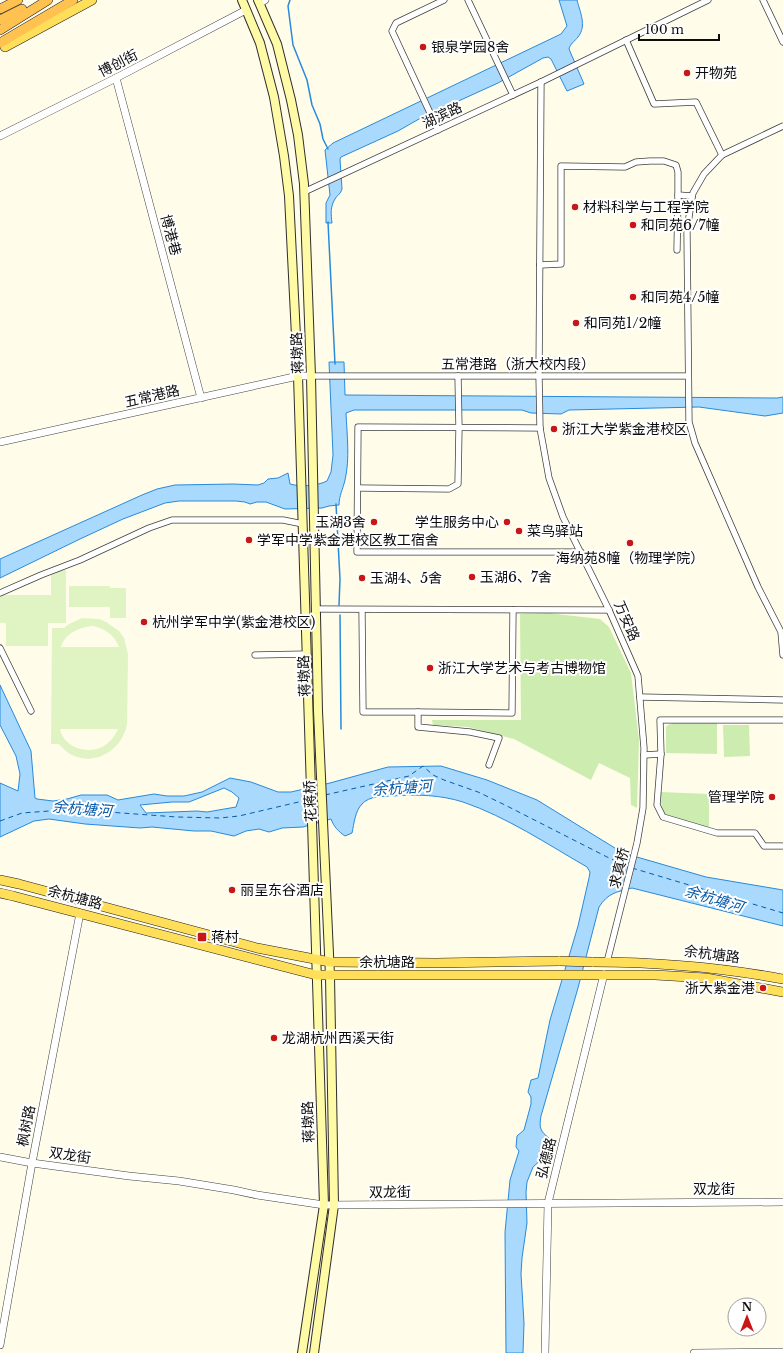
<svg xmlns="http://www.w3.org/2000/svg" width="783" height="1353" viewBox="0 0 783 1353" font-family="'Libre Baskerville','Noto Sans SC',serif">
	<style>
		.green { fill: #cdedb0 }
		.pitch { fill: #e0f4c3; fill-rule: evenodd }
		.water { fill: #a9d9fc; stroke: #288adb; fill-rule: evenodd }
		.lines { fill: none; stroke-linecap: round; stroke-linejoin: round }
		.stream { stroke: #288adb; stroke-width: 1.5 }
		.ferry { stroke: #095ba9; stroke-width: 1; stroke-dasharray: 5 4; stroke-linecap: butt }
		.minor-casing { stroke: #3f3f3f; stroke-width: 7 }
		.tertiary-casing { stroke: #3f3f3f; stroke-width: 8 }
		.secondary-casing { stroke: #2e2e2e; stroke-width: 10 }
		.primary-casing { stroke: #1d1d1d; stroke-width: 10 }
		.trunk-casing { stroke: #1d1d1d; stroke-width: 10 }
		.minor { stroke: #fff; stroke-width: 5.5 }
		.tertiary { stroke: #fff; stroke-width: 7 }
		.secondary { stroke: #fffaa5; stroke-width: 8 }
		.primary { stroke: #ffdf5a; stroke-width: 9 }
		.trunk { stroke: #ffc251; stroke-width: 9 }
		.primary-bridge-casing { stroke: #1d1d1d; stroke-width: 10; stroke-linecap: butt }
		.primary-bridge { stroke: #ffdf5a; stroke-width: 9 }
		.poi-dot { fill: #c91716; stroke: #fff; stroke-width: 1.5 }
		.labels { text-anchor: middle; stroke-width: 4; stroke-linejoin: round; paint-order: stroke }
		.poi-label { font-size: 14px; fill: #0c0c0c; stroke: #fff; text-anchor: start }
		.street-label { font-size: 14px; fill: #0c0c0c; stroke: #fff }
		.water-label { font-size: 15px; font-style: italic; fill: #095ba9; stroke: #fff }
	</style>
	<rect width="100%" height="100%" fill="#fffcea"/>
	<g class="green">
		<path d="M548 613 600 619 609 627 631 673 639 740 637 808 631 805 630 778 599 763 591 780 514 739 468 727 433 725 432 720H521L520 614Z"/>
		<path d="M674 723H717V754L666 753V727L668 725Z"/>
		<path d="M723 725H749L750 756 724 757Z"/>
		<path d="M661 792 709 794V828L666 815C660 808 661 801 661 792Z"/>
	</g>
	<g class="pitch">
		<path d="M58 570H66V623H48V646H6V623H0V596L3 595H51V574Z"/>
		<path d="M69 586H110V588H126V618H110V607H69Z"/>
		<path d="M82 618 99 619 106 622 119 631 124 638 128 654 127 724C121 757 81 772 59 744H51L52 628H64L69 624ZM93 626C106 629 114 635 119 647H61C65 633 80 627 93 626ZM60 729H118C115 736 110 742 104 746 88 755 64 748 60 729Z"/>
	</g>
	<g class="water">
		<path d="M559 0H577C580 12 587 26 578 37 575 41 570 44 569 49L584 84 567 91 551 59 548 57 543 58 498 83 419 119 398 131 341 157 340 159 342 189C341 194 337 195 335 199 330 207 331 214 332 223H326V203L330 195 325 150 333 143 561 34 567 26Z"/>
		<path d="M329 362H344L345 395 777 398 783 397V413L765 416 699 407 569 410 561 414 531 413 522 410H354L346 413C347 435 350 459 345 480 343 489 339 496 339 505L329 506 322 508 285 509 266 502H257L250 504 245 502 236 501H179L165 503 123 519 80 539 0 578V559L142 495 157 489 175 485 233 484 258 485 264 483 268 479 278 478 288 473 290 484C301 487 317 486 327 481L331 472 333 455Z"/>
		<path d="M0 685 31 751 35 798 37 799 53 801 67 799 81 795H107L118 800 154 794 167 796H184L202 792 230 778 251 782 278 792H291L330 783 388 767 441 766 487 780 537 800 623 853 706 877 783 890V926L632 888C616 892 608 893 599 907L578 988 541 1116C539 1128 540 1131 549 1138L543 1158 533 1167 527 1182 526 1192 527 1223 522 1258 521 1274 524 1323 523 1353H506L505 1232 510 1180 519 1151 516 1147 517 1136 524 1130 531 1104V1097L528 1092 531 1080 538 1078 550 1020 578 926 589 878 590 872 587 867C547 844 507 817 463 802 441 795 416 794 393 796 383 796 369 796 362 804 355 811 354 824 352 833L345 836C338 831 334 827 331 819L303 827 282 828 269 832 259 829 246 831 234 836 211 831H194L152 827 140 828 85 824 49 819 34 821 0 837V783L18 791 20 774 16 756 0 725ZM224 788 232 792 239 798 236 807 207 812 197 811 146 813 140 805 172 802H189Z"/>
	</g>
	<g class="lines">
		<g class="stream">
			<path d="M290 0 288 6 293 45 307 80 312 105 320 124 323 139 328 149"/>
			<path d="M328 222 335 364"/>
			<path d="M336 504 340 579 339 605"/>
			<path d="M340 615 341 729"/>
		</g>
		<g class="ferry">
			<path d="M325 795 409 776 423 766 433 775 444 780 478 792 505 805 611 859 629 867"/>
			<path d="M0 821 22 813 63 810H80L177 817 220 818 239 816 307 800"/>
			<path d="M632 868 783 913"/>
		</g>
		<g class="minor-casing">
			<g id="minor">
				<path d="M468 0 513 95"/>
				<path d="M763 0 783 42"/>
				<path d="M626 40 654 104 696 102 722 155"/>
				<path d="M541 82 539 376 540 428 549 478 563 517 609 610 638 676 644 748 643 808 637 843 607 962"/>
				<path d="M783 126 722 155 704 174 693 193 691 203 687 231 689 422 695 443 758 587 781 632 783 655"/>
				<path d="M438 130 392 31 396 23 444 0"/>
				<path d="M304 192 541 82 708 0"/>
				<path d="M677 250 678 195"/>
				<path d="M540 265 561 264V166L625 167 636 162 650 161H664L676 165 678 172V195L692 196"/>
				<path d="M311 376H688"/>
				<path d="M540 428 358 427 357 552H581"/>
				<path d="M358 488 449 489 458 484 459 428 458 376"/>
				<path d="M0 593 41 575 80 560 149 528 172 520H283L303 524"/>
				<path d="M316 609 609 610"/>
				<path d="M362 610 363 712H418V727L470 732 499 738 489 765"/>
				<path d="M0 648 31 711"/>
				<path d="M255 655 307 654"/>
				<path d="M640 697 783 700"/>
				<path d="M418 712 512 713 513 610"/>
				<path d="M783 720H660L661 754 657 805 663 817 717 833H755L764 846H783"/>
				<path d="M644 755 661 754"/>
			</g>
		</g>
		<g class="tertiary-casing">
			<g id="tertiary">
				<path d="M260 3 265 0"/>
				<path d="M116 78 201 398"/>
				<path d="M0 136 116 78 246 10"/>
				<path d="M0 442 298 376H311"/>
				<path d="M0 1157 32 1163 129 1176 179 1181 234 1190 257 1195 324 1205 783 1202"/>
				<path d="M0 1345 32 1163 80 913"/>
				<path d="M545 1353 548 1203 604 974"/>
				<path d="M694 1353 783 1352"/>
			</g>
		</g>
		<g class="secondary-casing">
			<g id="secondary">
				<path d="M242 0 260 43 274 97 284 156 289 196 298 376 324 1205 302 1353"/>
				<path d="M258 0 277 44 291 100 298 135 304 184 311 376 318 711 330 976 334 1205 314 1353"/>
			</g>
		</g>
		<g class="primary-casing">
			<g id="primary">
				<path d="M5 47 92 0"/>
				<path d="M0 880 19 884 257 948 330 962 436 963 560 961"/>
				<path d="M0 893 13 896 316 975H655L706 978 783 992"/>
				<path d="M592 962C658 962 718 967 783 979"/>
			</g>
		</g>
		<g class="trunk-casing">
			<g id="trunk">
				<path d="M0 9 18 0"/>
				<path d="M0 20 22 9"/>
				<path d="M0 30 48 0"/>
				<path d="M0 43 73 0"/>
			</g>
		</g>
		<use href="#minor" class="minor"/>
		<use href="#tertiary" class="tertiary"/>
		<use href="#secondary" class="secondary"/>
		<use href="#primary" class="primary"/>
		<use href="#trunk" class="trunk"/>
		<g class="primary-bridge-casing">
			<path id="primary-bridge" d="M560 961 592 962"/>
		</g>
		<use href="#primary-bridge" class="primary-bridge"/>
	</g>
	<g class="poi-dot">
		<circle cx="423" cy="47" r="4"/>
		<circle cx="687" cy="73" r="4"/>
		<circle cx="575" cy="207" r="4"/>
		<circle cx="633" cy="225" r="4"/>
		<circle cx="633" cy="297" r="4"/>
		<circle cx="576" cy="323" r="4"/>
		<circle cx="554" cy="429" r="4"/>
		<circle cx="374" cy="522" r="4"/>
		<circle cx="507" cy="522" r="4"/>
		<circle cx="519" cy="531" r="4"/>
		<circle cx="249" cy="540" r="4"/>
		<circle cx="630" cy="543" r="4"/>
		<circle cx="472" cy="577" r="4"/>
		<circle cx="362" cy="578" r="4"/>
		<circle cx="144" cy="622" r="4"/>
		<circle cx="430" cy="668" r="4"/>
		<circle cx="772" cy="797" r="4"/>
		<circle cx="232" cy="890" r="4"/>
		<rect x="197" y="932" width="10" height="10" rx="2"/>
		<circle cx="763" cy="988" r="4"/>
		<circle cx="274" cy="1038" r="4"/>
	</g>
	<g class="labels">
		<g class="poi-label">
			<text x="431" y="52">银泉学园8舍</text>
			<text x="695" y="78">开物苑</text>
			<text x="583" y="212">材料科学与工程学院</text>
			<text x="641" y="230">和同苑6/7幢</text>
			<text x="641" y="302">和同苑4/5幢</text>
			<text x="584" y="328">和同苑1/2幢</text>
			<text x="562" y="434">浙江大学紫金港校区</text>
			<text x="366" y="527" text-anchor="end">玉湖3舍</text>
			<text x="499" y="527" text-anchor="end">学生服务中心</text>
			<text x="527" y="536">菜鸟驿站</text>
			<text x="257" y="545">学军中学紫金港校区教工宿舍</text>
			<text x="630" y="563" text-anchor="middle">海纳苑8幢（物理学院）</text>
			<text x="480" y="582">玉湖6、7舍</text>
			<text x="370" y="583">玉湖4、5舍</text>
			<text x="152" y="627">杭州学军中学(紫金港校区)</text>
			<text x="438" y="673">浙江大学艺术与考古博物馆</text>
			<text x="764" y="802" text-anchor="end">管理学院</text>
			<text x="240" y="895">丽呈东谷酒店</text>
			<text x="211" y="942">蒋村</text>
			<text x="755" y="993" text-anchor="end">浙大紫金港</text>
			<text x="282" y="1043">龙湖杭州西溪天街</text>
		</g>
		<g class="street-label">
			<text transform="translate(118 63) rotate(-27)" y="5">博创街</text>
			<text transform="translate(442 115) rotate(-25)" y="5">湖滨路</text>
			<text transform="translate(171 235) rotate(75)" y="5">博港巷</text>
			<text transform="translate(297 353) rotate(-92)" y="5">蒋墩路</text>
			<text x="518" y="369">五常港路（浙大校内段）</text>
			<text transform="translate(152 396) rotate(-13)" y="5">五常港路</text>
			<text transform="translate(627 621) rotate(66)" y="5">万安路</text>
			<text transform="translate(304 676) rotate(-92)" y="5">蒋墩路</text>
			<text transform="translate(310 801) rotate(-93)" y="5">花蒋桥</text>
			<text transform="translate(619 868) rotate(-76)" y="5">求真桥</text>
			<text transform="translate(75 897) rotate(15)" y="5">余杭塘路</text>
			<text transform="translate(712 954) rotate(7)" y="5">余杭塘路</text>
			<text x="387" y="967">余杭塘路</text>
			<text transform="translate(308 1122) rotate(-92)" y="5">蒋墩路</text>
			<text transform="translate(26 1126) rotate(-79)" y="5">枫树路</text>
			<text transform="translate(70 1155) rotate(8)" y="5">双龙街</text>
			<text transform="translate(546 1158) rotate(-76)" y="5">弘德路</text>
			<text x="714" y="1194">双龙街</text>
			<text transform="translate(390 1192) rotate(-1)" y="5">双龙街</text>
		</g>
		<g class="water-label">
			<text transform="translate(402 788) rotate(-4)" y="5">余杭塘河</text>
			<text transform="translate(82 809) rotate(5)" y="5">余杭塘河</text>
			<text transform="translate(714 899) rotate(17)" y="5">余杭塘河</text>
		</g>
	</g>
	<g transform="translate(747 1317)"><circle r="19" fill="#ffffff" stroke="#9e9e9e"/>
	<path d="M0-3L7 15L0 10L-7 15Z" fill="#c91716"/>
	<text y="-6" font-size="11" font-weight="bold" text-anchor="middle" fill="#0c0c0c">N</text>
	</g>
	<path d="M639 34v6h80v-6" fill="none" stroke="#0c0c0c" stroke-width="2"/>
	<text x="645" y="34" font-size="12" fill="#0c0c0c" stroke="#ffffff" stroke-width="3" paint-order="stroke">100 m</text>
</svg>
